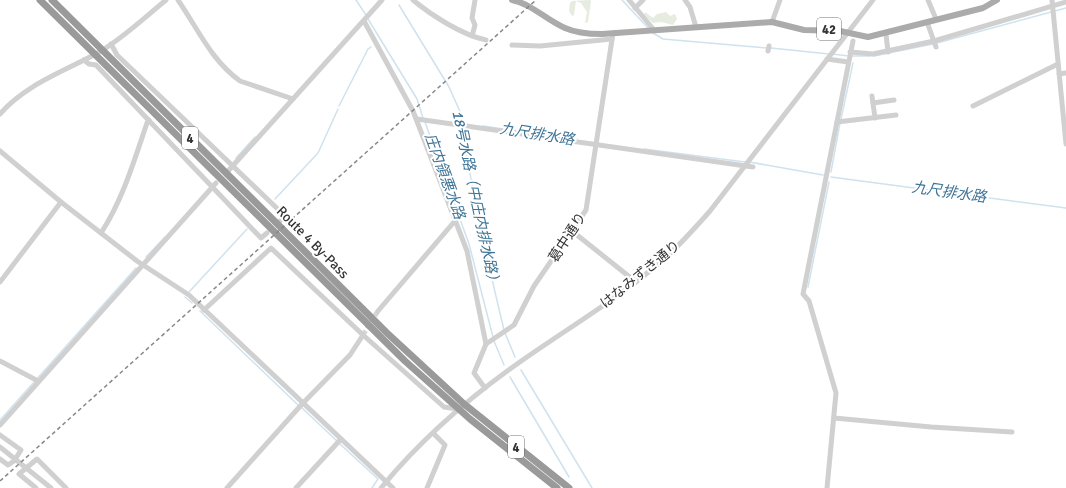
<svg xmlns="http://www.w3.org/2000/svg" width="1066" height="488" viewBox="0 0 1066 488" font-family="Signika,'Noto Sans JP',sans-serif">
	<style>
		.green { fill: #e6ecdf }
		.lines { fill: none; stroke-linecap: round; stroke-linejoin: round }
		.stream { stroke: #cfe2ee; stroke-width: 1.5 }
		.minor-tunnel { stroke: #d6d6d6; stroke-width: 5; stroke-dasharray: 5 2.5; stroke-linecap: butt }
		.minor { stroke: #d0d0d0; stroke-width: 5 }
		.major { stroke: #ababab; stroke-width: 6 }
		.highway { stroke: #9a9a9a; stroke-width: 7 }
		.rail { stroke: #888; stroke-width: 1.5; stroke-dasharray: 4 3; stroke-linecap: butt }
		.labels { text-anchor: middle; stroke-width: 4; stroke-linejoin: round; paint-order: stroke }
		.shield { fill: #fff; stroke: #707070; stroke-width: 1 }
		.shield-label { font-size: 13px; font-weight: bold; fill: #333 }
		.street-label { font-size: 14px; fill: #333; stroke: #fff }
		.water-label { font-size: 15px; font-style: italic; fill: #3f7597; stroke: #fff }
	</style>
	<rect width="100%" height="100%" fill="#fff"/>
	<g class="green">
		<path d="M590 0 591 1 588 22 585 23 587 12 581 3 576 1 574 15 572 16 569 11 570 3 572 1Z"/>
		<path d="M645 12 653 18 657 14 666 12 670 16 675 14 677 19 673 25 661 22 653 23 644 15Z"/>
	</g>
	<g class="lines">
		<g class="stream">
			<path d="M356 0 366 15"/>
			<path d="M622 0 649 29"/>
			<path d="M399 5 449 87 462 116 463 124"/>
			<path d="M368 19 417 99 423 118"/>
			<path d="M653 33 663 39 767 48"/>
			<path d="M937 43 1066 8"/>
			<path d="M771 48 829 54"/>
			<path d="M832 54 849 56"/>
			<path d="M852 56H870"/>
			<path d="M874 56 933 44"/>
			<path d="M339 106 368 49 371 47"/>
			<path d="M841 119 853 63"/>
			<path d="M425 122 469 244 493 337"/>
			<path d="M483 126 545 135"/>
			<path d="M463 128C472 196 488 263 504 330"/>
			<path d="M644 149 745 162"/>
			<path d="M236 158 255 137"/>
			<path d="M749 162 823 175"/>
			<path d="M831 172 840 123"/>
			<path d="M831 177 1066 208"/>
			<path d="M275 199 318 153 338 109"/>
			<path d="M146 257 165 237"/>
			<path d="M808 287 829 182"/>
			<path d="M189 292 247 229"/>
			<path d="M185 297 192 303"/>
			<path d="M200 311 298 405"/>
			<path d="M505 333 515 357"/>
			<path d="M494 341 504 365"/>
			<path d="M521 370 592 488"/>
			<path d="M510 377 569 477"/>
			<path d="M302 408 337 441"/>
			<path d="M0 420 136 268"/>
			<path d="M340 444 378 479 372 488"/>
		</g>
		<path class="minor-tunnel" d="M363 335 378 311"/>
		<g class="minor">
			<path d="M178 0C198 29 211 60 240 81L293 99"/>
			<path d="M413 0C431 15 462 35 486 40"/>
			<path d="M629 0 654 30"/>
			<path d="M685 0 690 7 696 27"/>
			<path d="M928 0 936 19"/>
			<path d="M1052 0 1066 144"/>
			<path d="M635 8 643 0"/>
			<path d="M364 21 413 111 467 251 486 344"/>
			<path d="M772 22 780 0"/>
			<path d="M927 22 936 47"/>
			<path d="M886 34 888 52"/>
			<path d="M472 36 475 25 472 18 475 0"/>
			<path d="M111 44 117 55 285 216 280 221"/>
			<path d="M512 45 540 46 612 39"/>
			<path d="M768 51 769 46"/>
			<path d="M850 52 873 54 934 41 1066 2"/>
			<path d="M827 59 848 62"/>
			<path d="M84 60 89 64 96 65 261 238 267 233"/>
			<path d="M1059 74 1066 73"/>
			<path d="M872 96 875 118"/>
			<path d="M873 103 894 100"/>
			<path d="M973 106 1058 64"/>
			<path d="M0 114C27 83 66 71 101 51 124 37 144 18 166 0"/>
			<path d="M417 119 753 167"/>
			<path d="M837 122 896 115"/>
			<path d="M0 151 61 202 137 261 189 295 393 488"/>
			<path d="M229 170 382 0"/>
			<path d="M572 231 636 282"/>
			<path d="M101 233C123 199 134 161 147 123L149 120"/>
			<path d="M0 282 61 202"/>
			<path d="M204 310 271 248 363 335 444 407 458 409"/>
			<path d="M378 311 454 222"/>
			<path d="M0 361 38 381"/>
			<path d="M485 388 474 373 486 344 514 325 534 286 586 210 613 33"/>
			<path d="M834 418 931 427 1012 432"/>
			<path d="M0 425 216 183"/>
			<path d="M0 435 21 450 14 461 8 465 0 459"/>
			<path d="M0 447 51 488"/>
			<path d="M36 488 19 474 37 459 66 488"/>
			<path d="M227 488 303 403 350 355 363 335"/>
			<path d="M296 488 341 439"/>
			<path d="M381 488C418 443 463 403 510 369 561 332 616 301 664 259 680 245 695 228 710 211L873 0"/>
			<path d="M427 488 445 445 433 433"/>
			<path d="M827 488 836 393 809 301 803 294 853 41"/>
		</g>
		<path class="major" d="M512 0C532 4 546 20 565 28 576 33 589 34 602 34L772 22 804 30 840 31 868 37 983 8 997 0"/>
		<g class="highway">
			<path d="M40 0 405 361 470 419 557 488"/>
			<path d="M52 0 387 333 464 404 569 488"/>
		</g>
		<path class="rail" d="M0 481 536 0"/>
	</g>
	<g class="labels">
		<g class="shield">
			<rect x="817" y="18" width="24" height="22" rx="3"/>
			<rect x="182" y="127" width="16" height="22" rx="3"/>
			<rect x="508" y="436" width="16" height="22" rx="3"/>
		</g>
		<g class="shield-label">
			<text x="829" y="34">42</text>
			<text x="190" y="143">4</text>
			<text x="516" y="452">4</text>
		</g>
		<g class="street-label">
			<text transform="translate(567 237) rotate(-57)" y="5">葛中通り</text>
			<text transform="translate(313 242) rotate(45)" y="5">Route 4 By-Pass</text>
			<text transform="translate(640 274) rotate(-39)" y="5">はなみずき通り</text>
		</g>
		<g class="water-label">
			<text transform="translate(537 134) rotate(9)" y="5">九尺排水路</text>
			<text transform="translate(445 176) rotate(70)" y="5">庄内領悪水路</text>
			<text transform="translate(949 192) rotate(8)" y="5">九尺排水路</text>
			<text transform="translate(476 199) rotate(78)" y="5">18号水路（中庄内排水路）</text>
		</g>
	</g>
</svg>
